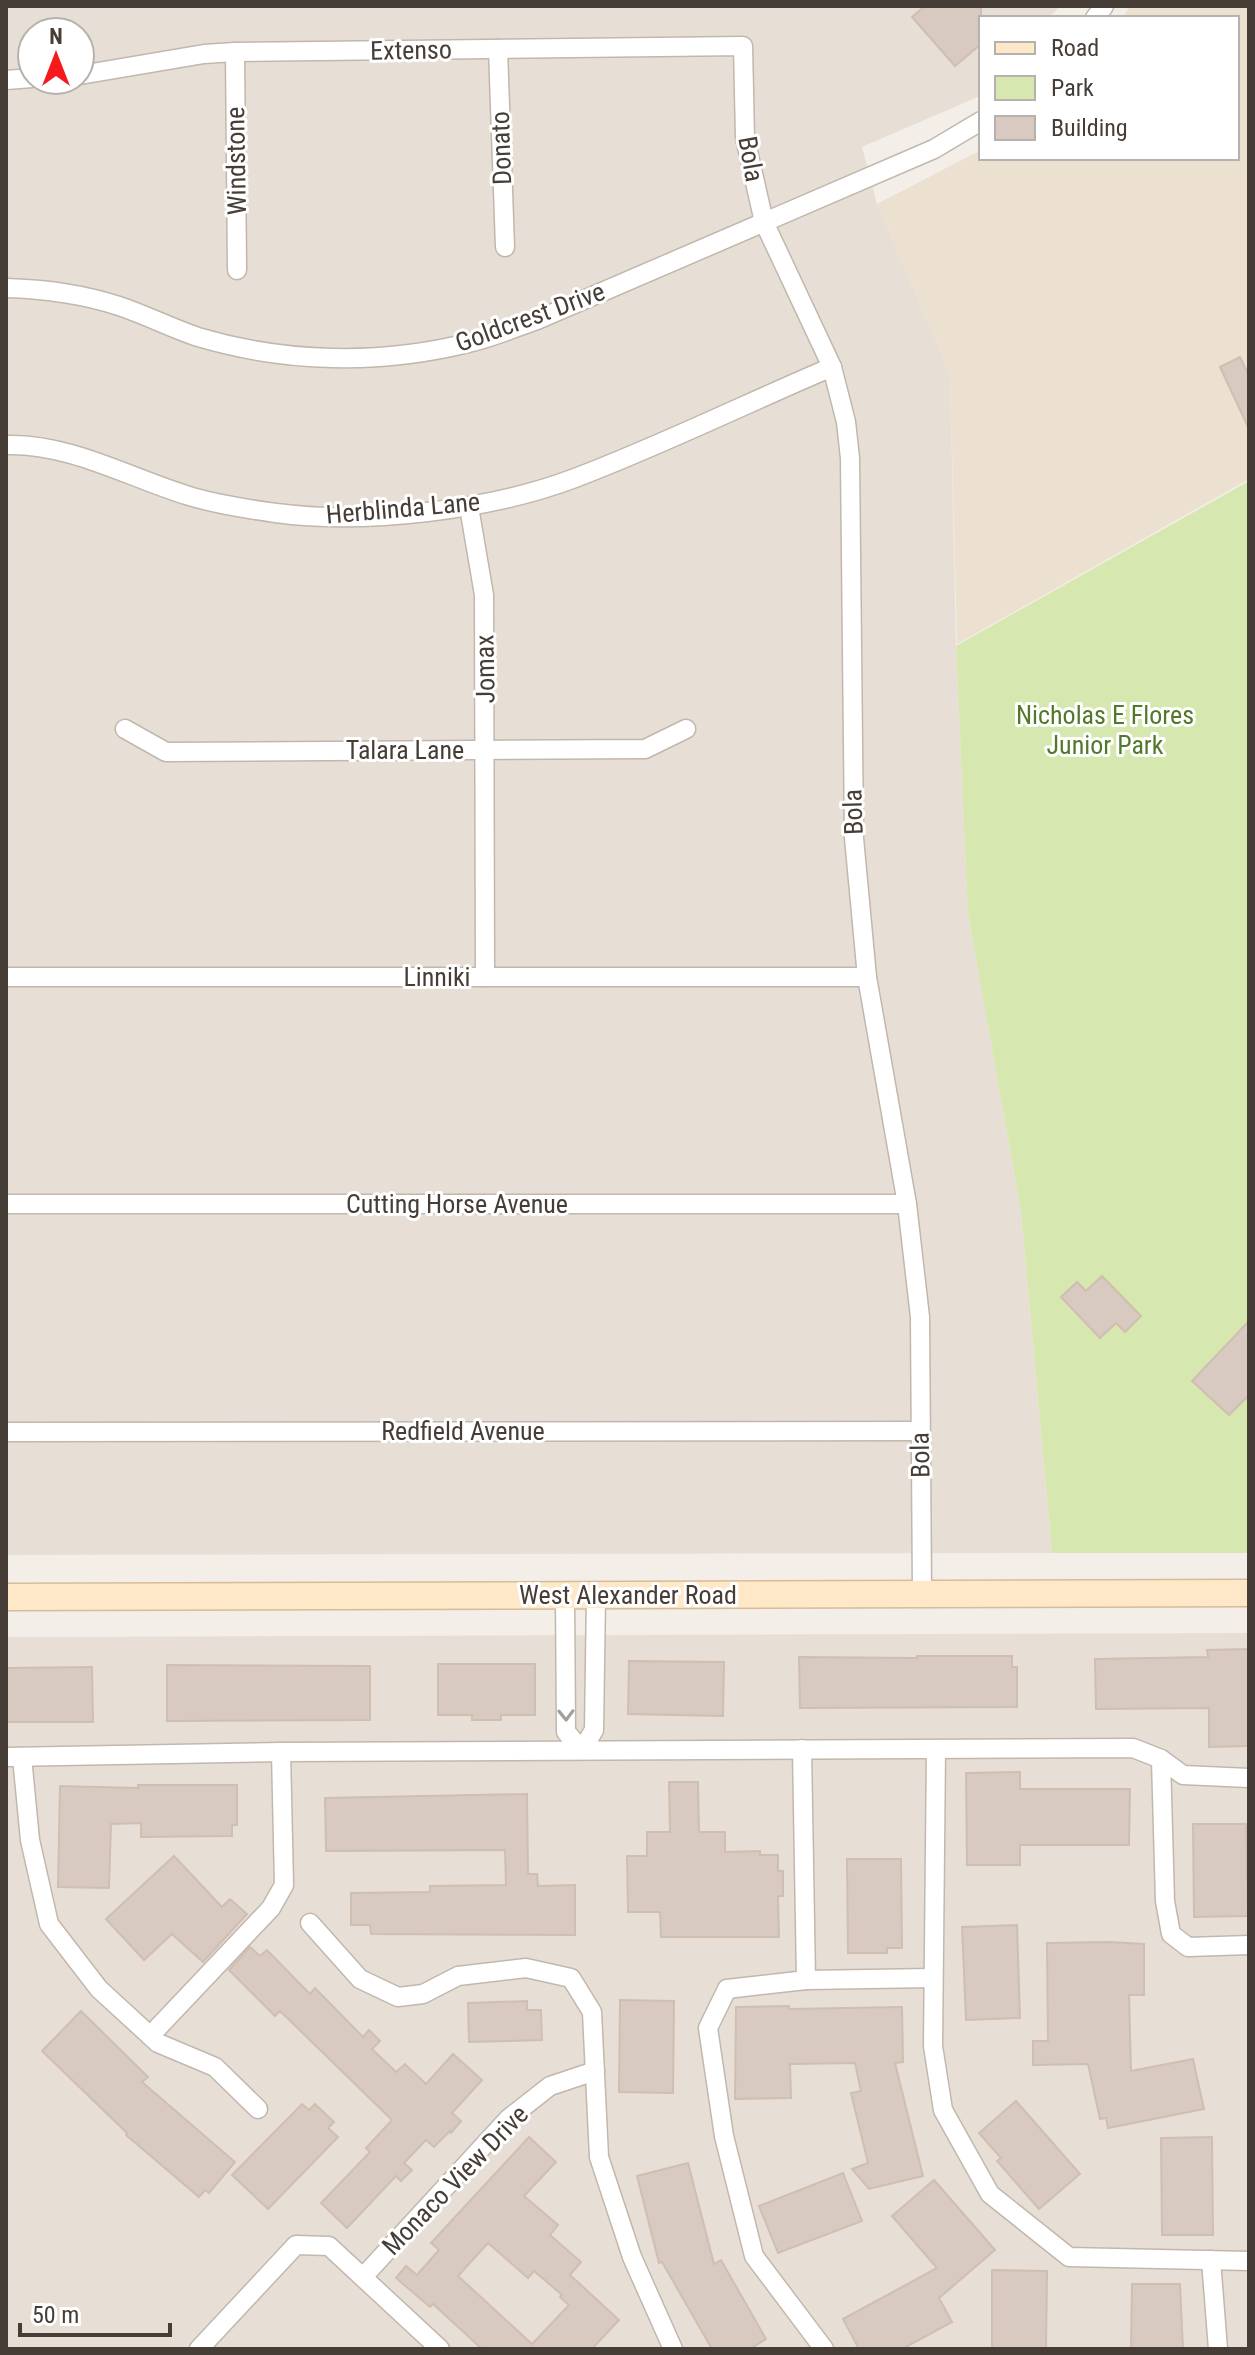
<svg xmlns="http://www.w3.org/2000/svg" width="1255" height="2355" viewBox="0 0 1255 2355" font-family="'Roboto Condensed',sans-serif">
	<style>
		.residential { fill: #e7dfd5; fill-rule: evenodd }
		.education { fill: #ece0d1 }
		.green { fill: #d7e7b0 }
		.building { fill: #d8cac0; stroke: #d0beb0; stroke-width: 2; fill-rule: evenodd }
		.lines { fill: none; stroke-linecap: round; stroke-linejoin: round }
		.minor-casing { stroke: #c2b7ad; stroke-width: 21 }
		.secondary-casing { stroke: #d6bc9a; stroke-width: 29 }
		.minor { stroke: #fff; stroke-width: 18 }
		.secondary { stroke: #fee8c7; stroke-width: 26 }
		.oneway { stroke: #a29e9a }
		.labels { text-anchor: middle; stroke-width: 6; stroke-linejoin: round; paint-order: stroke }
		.street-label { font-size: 26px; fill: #463d36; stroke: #fff }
		.park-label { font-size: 26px; fill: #54782a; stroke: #fff }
	</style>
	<rect width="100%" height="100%" fill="#f3eee7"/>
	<g class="residential">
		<path d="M6 6H1060L1049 18H981L980 96 862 147 877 204 950 374 956 646 968 914 1021 1211 1052 1553 6 1555ZM32 32H80V80H32Z"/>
		<path d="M1249 1633V2349H6V1637Z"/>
	</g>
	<path class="education" d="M1130 6H1249V479L957 644 950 374 877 204 981 150V158H1237V18H1123Z"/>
	<path class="green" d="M1249 481V1553H1052L1021 1211 968 914 956 646Z"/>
	<g class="building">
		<path d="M925 6H981V44L955 66 912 17Z"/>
		<path d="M1240 357 1249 376V429L1220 367Z"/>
		<path d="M1102 1276 1141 1316 1125 1332 1116 1323 1100 1338 1061 1297 1077 1282 1086 1291Z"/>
		<path d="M1249 1321V1395L1229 1415 1192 1381Z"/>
		<path d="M1249 1649V1746L1209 1747V1708L1096 1709 1095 1659 1208 1657 1207 1650Z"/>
		<path d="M917 1656H1012V1667H1017V1707L800 1708 799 1657 917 1658Z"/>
		<path d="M629 1661 724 1662 723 1716 628 1714Z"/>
		<path d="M438 1664H535V1715H501V1720H472V1715H438Z"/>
		<path d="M167 1665 370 1666V1720L167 1721Z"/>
		<path d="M92 1667 93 1722H6V1668Z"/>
		<path d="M1020 1772V1789H1130L1129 1845H1020V1865H967L966 1773Z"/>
		<path d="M669 1782H698L699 1832H725V1852L760 1851V1855H778V1871H783V1896H778L779 1937H661L660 1912H628L627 1856H647V1832H670Z"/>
		<path d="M138 1785H237V1825H232V1836L141 1837V1823L111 1824 109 1888 58 1887 60 1786 138 1788Z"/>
		<path d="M527 1794 528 1874H537L538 1886 575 1885V1935L371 1934 370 1925H351V1893L430 1892V1886L506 1885 505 1850 326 1851 325 1798Z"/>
		<path d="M1193 1824H1246L1248 1916 1194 1917Z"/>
		<path d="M174 1856 222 1907 230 1899 247 1914 203 1962 172 1934 144 1960 106 1919Z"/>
		<path d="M847 1859H901L902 1948H887V1953H848Z"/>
		<path d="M1017 1925 1020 2018 966 2020 962 1927Z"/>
		<path d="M1110 1942 1144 1944V1995H1129L1131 2071 1193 2059 1204 2109 1108 2128 1106 2118 1100 2119 1088 2064 1033 2065V2041H1048L1047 1943Z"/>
		<path d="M250 1947 260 1956 267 1950 310 1994 315 1988 363 2037 369 2030 380 2041 372 2049 396 2072 405 2064 426 2084 453 2054 482 2080 452 2113 461 2121 451 2133 450 2131 434 2147 426 2140 404 2163 412 2170 401 2181 396 2176 347 2228 321 2203 370 2152 366 2148 392 2120 280 2011 275 2016 229 1970Z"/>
		<path d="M620 2000 674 2001 673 2093 619 2092Z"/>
		<path d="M527 2001V2010H541L542 2040 469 2042 468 2003Z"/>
		<path d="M789 2006V2009L902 2007 903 2062 895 2063 923 2176 869 2189 852 2169 868 2163 851 2093 861 2091 855 2063 790 2064 791 2098 735 2099 736 2007Z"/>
		<path d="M81 2011 148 2077 142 2082 235 2162 209 2193 205 2190 199 2197 126 2135 127 2133 42 2051Z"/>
		<path d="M1016 2101 1080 2174 1039 2209 997 2161 1001 2158 979 2133Z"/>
		<path d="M302 2104 309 2110 315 2104 334 2122 328 2128 338 2137 268 2209 232 2175Z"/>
		<path d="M529 2137 556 2162 524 2196 558 2225 550 2235 581 2262 570 2275 619 2320 592 2349H482L433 2304 430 2307 396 2278 406 2266 417 2275 439 2250 431 2243ZM488 2243 528 2278 534 2271 562 2295 560 2297 569 2305 532 2344 458 2276Z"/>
		<path d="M1212 2137 1213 2235H1162L1161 2138Z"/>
		<path d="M688 2163 714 2264 721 2260 766 2339 750 2349H712L662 2262 659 2263 637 2176Z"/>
		<path d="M843 2173 862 2221 778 2253 759 2206Z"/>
		<path d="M934 2180 995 2250 939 2298 952 2322 902 2349H859L843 2319 937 2268 892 2216Z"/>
		<path d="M992 2270 1047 2271 1046 2349H992Z"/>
		<path d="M1132 2284H1180L1183 2349H1131Z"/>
	</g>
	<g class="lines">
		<g class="minor-casing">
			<g id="minor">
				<path d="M1095 18 1104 6"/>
				<path d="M498 49 505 247"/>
				<path d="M235 52 237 270"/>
				<path d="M80 75 204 54 235 52 743 46 745 138 764 222 832 367 846 422 850 458 854 838 867 977 907 1204 920 1317 922 1593"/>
				<path d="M6 80 32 78"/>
				<path d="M6 288C45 289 82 294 119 306 146 315 171 328 198 337 285 363 380 365 468 343 491 338 514 328 537 320L934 149 981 121"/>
				<path d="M6 445C69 443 128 477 186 495 214 504 247 509 276 513 365 525 491 510 575 478 662 445 747 403 832 367"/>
				<path d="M469 507 484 595 485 977"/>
				<path d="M125 729 166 752 645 749 686 729"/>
				<path d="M6 977H867"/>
				<path d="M6 1204H907"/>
				<path d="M6 1432 920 1431"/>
				<path d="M565 1595 566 1732 582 1750 594 1730 596 1595"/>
				<path d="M802 1749 806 1980"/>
				<path d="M936 1749 933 2046 943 2110 990 2194 1069 2257 1249 2261"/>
				<path d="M6 1757 281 1752 1133 1748 1161 1759 1183 1775 1249 1778"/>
				<path d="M22 1757 30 1840 49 1924 99 1989 158 2043 215 2067 258 2109"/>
				<path d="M1161 1759 1165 1901 1171 1934 1188 1947 1249 1945"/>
				<path d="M310 1923 360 1979 398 1997 423 1994 458 1976 526 1968 571 1978 592 2012 599 2157 632 2257 673 2349"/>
				<path d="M150 2036 271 1908 284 1885 281 1752"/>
				<path d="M1211 2260 1218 2349"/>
				<path d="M363 2277 508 2119 550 2086 595 2071"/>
				<path d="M199 2349 296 2245 329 2246 440 2349"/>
				<path d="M824 2349 754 2256 724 2136 708 2028 727 1989 806 1980 933 1978"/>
			</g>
		</g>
		<g class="secondary-casing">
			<path id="secondary" d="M6 1597 1249 1593"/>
		</g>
		<use href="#minor" class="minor"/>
		<use href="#secondary" class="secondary"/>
	</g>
	<defs><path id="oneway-chevron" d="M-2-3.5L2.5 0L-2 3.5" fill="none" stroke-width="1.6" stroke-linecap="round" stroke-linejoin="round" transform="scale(2)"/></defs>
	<use class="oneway" href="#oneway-chevron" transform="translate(566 1715) rotate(89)"/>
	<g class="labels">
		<g class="street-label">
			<text transform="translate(411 50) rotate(-1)" y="9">Extenso</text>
			<text transform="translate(501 148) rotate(-92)" y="9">Donato</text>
			<text transform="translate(751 159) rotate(80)" y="9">Bola</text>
			<text transform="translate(236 161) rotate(-91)" y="9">Windstone</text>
			<text transform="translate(530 317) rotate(-20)" y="9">Goldcrest Drive</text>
			<text transform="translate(403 508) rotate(-5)" y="9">Herblinda Lane</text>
			<text transform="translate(485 669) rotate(-91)" y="9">Jomax</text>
			<text x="405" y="759">Talara Lane</text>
			<text transform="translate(853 812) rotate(-92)" y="9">Bola</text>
			<text x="437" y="986">Linniki</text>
			<text x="457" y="1213">Cutting Horse Avenue</text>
			<text x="463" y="1440">Redfield Avenue</text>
			<text transform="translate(920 1455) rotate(-91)" y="9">Bola</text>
			<text x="628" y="1604">West Alexander Road</text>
			<text transform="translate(455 2180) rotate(-46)" y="9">Monaco View Drive</text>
		</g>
		<g class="park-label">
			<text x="1105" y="724">Nicholas E Flores<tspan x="1105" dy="30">Junior Park</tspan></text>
		</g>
	</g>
	<rect width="1255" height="2355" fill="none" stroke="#463d36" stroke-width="16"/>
	<rect x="979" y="16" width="260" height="144" fill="#ffffff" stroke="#b5b1af" stroke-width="2"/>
	<rect x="995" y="42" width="40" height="12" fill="#fee8c7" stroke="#b5b1af" stroke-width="2"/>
	<text x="1051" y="56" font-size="24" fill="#463d36">Road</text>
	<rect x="995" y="76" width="40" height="24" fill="#d7e7b0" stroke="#b5b1af" stroke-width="2"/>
	<text x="1051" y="96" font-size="24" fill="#463d36">Park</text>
	<rect x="995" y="116" width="40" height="24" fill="#d8cac0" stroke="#b5b1af" stroke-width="2"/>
	<text x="1051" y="136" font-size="24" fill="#463d36">Building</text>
	<g transform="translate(56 56)"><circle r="38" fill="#ffffff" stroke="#b5b1af" stroke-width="2"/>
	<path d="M0-6L14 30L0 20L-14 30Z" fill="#f71a1c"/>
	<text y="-12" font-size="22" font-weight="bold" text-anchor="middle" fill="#463d36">N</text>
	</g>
	<path d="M20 2323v12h150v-12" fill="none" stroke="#463d36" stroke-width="4"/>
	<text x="32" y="2323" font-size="24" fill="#463d36" stroke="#ffffff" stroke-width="6" paint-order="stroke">50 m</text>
</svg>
